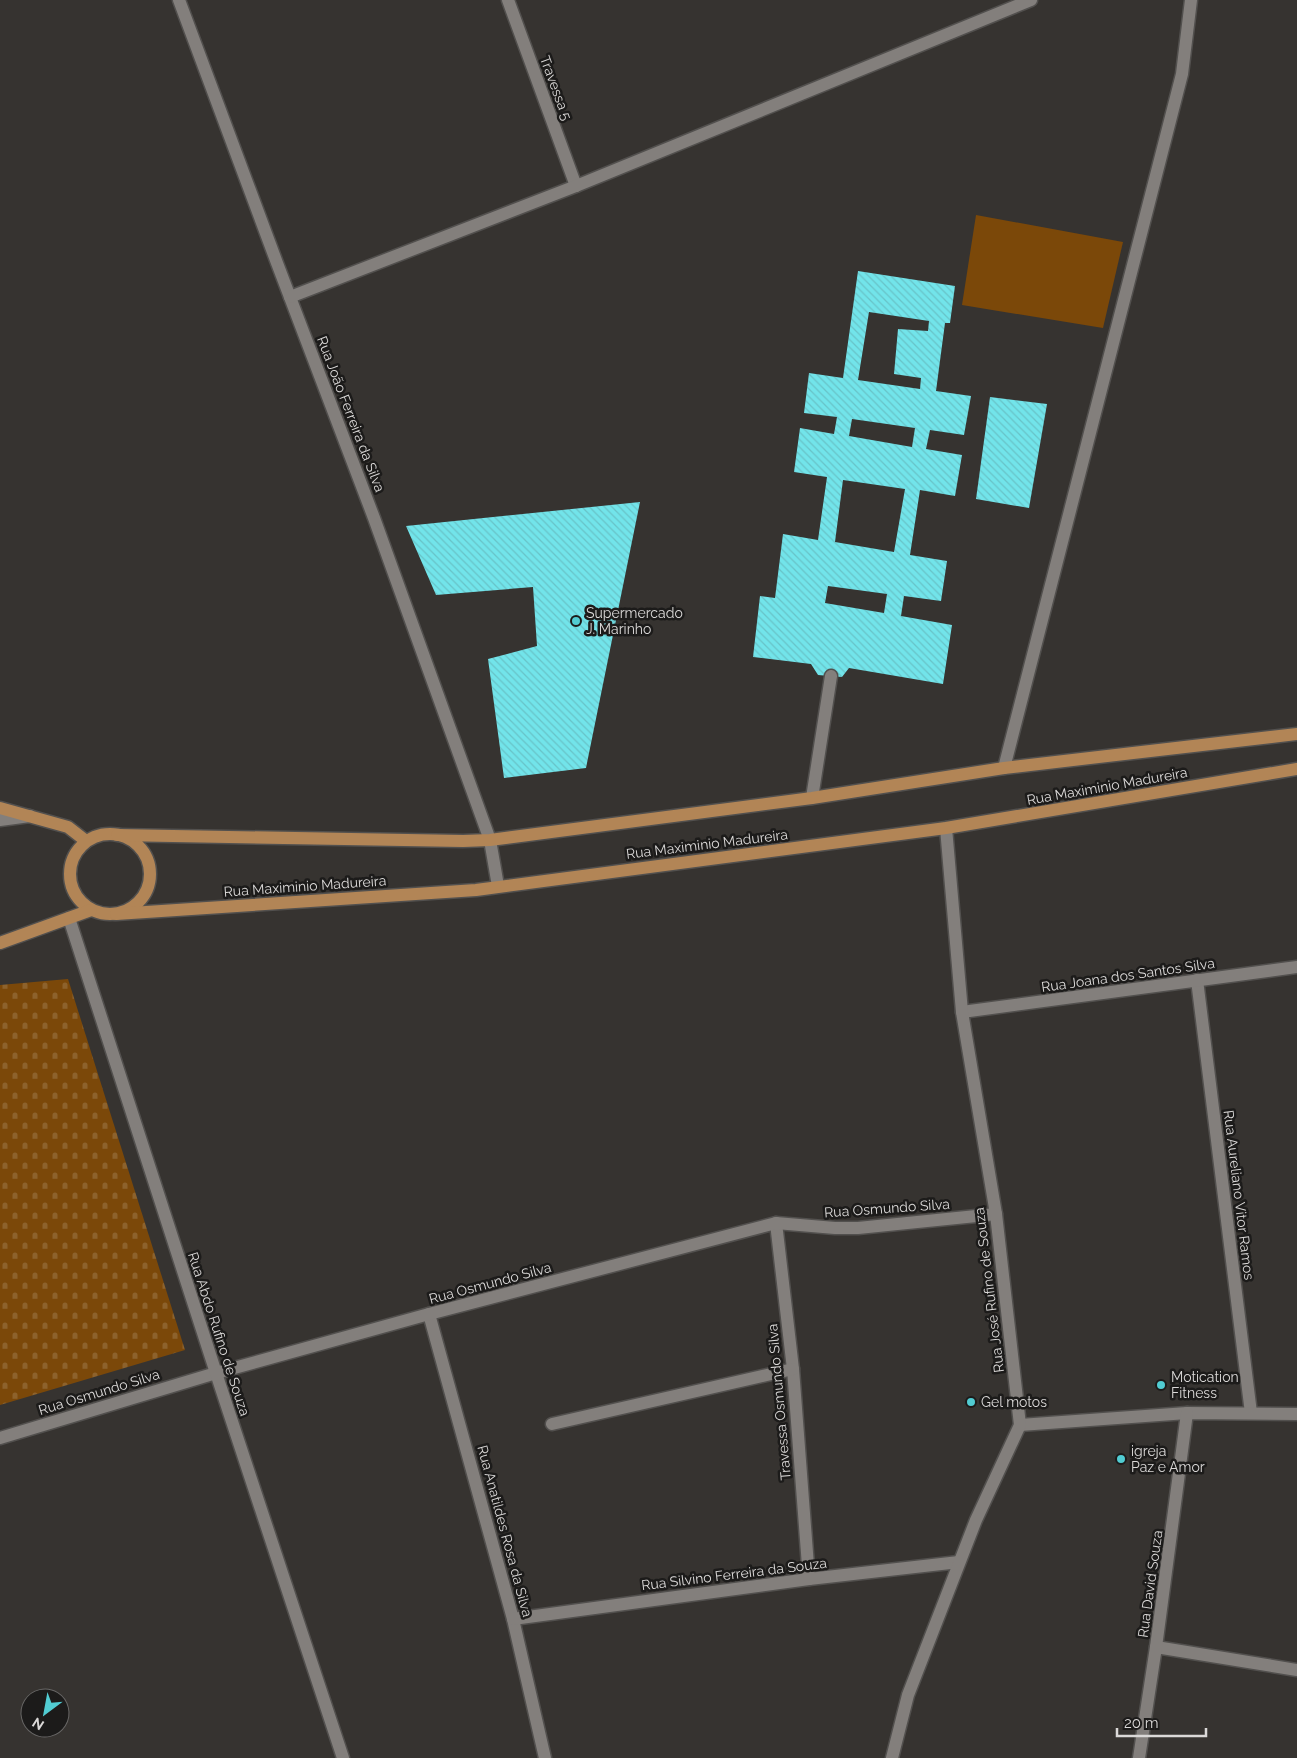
<svg xmlns="http://www.w3.org/2000/svg" width="1297" height="1758" viewBox="0 0 1297 1758" font-family="Raleway,sans-serif">
	<style>
		.grass { fill: #7b4809 }
		.cemetery { fill: url(#cemetery-stones) }
		.building { fill: url(#building-back-hatch); fill-rule: evenodd }
		.lines { fill: none; stroke-linecap: round; stroke-linejoin: round }
		.street-casing { stroke: #52504e; stroke-width: 15 }
		.secondary-casing { stroke: #52504e; stroke-width: 15 }
		.primary-casing { stroke: #52504e; stroke-width: 15 }
		.street { stroke: #837f7c; stroke-width: 12 }
		.secondary { stroke: #837f7c; stroke-width: 12 }
		.primary { stroke: #b28556; stroke-width: 12 }
		.poi-dot { fill: #51ccd2; stroke: #1c1b1a; stroke-width: 2 }
		.labels { text-anchor: middle; stroke-width: 5; stroke-linejoin: round; paint-order: stroke }
		.street-label { font-size: 14px; fill: #dbd9d8; stroke: #1c1b1a }
		.poi-label { font-size: 14px; fill: #dbd9d8; stroke: #1c1b1a; text-anchor: start }
	</style>
	<defs>
		<pattern id="cemetery-stones" width="16" height="16" patternUnits="userSpaceOnUse" patternTransform="scale(1.25)"><rect width="16" height="16" fill="#7b4809"/><path d="M2 7V4a2 2 0 0 1 4 0v3zM10 15v-3a2 2 0 0 1 4 0v3z" fill="#8d622c"/></pattern>
		<pattern id="building-back-hatch" width="6" height="6" patternUnits="userSpaceOnUse" patternTransform="scale(1.25)"><rect width="6" height="6" fill="#72e4ea"/><path d="M-1 5l2 2M0 0l6 6M5-1l2 2" fill="none" stroke="#68c3c8"/></pattern>
	</defs>
	<rect width="100%" height="100%" fill="#363330"/>
	<path class="grass" d="M976 215 1123 242 1103 328 962 305Z"/>
	<path class="cemetery" d="M68 979 185 1350 0 1405V985Z"/>
	<g class="building">
		<path d="M858 271 955 286 950 323H945L936 391 971 396 964 435 930 430 926 449 962 455 955 496 920 490 910 555 947 561 941 601 904 596 901 616 952 625 943 684 849 668 842 677 818 675 811 664 753 657 760 596 775 598 783 534 818 540 827 477 794 472 800 428 834 434 837 417 804 413 809 373 843 378ZM869 312 929 321 928 331 898 329 894 374 921 378 920 389 858 380ZM852 419 915 428 912 447 849 436ZM843 480 905 489 894 552 835 542ZM828 586 887 594 884 613 825 603Z"/>
		<path d="M990 397 1047 404 1029 508 976 499Z"/>
		<path d="M640 502 586 768 504 778 488 659 537 646 533 587 436 595 406 526Z"/>
	</g>
	<g class="lines">
		<g class="street-casing">
			<g id="street">
				<path d="M179 0 277 263 374 518 490 840 498 886"/>
				<path d="M508 0 576 186"/>
				<path d="M290 297 576 186 1031 0"/>
				<path d="M1004 768 1182 74 1191 0"/>
				<path d="M812 798 831 676"/>
				<path d="M0 820 30 816"/>
				<path d="M1197 980 1251 1413"/>
				<path d="M962 1012 1297 967"/>
				<path d="M776 1223 793 1369 809 1579"/>
				<path d="M429 1314 513 1619 545 1758"/>
				<path d="M552 1424 793 1369"/>
				<path d="M1020 1425 1187 1413 1297 1414"/>
				<path d="M0 1438 216 1373 429 1314 776 1223 835 1228H858L996 1214"/>
				<path d="M513 1619 809 1579 959 1562"/>
				<path d="M1156 1647 1297 1670"/>
				<path d="M892 1758 908 1695 976 1520 1020 1425 996 1214 962 1012 946 828"/>
				<path d="M1139 1758 1156 1647 1187 1413"/>
			</g>
		</g>
		<g class="secondary-casing">
			<path id="secondary" d="M69 918 216 1373 343 1758"/>
		</g>
		<g class="primary-casing">
			<g id="primary">
				<path d="M0 808 68 827 86 841"/>
				<circle cx="110" cy="874" r="40"/>
				<path d="M117 835 463 841 490 840 812 798 1004 768 1297 734"/>
				<path d="M116 914 476 890 946 828 1297 769"/>
				<path d="M0 943 91 910"/>
			</g>
		</g>
		<use href="#street" class="street"/>
		<use href="#secondary" class="secondary"/>
		<use href="#primary" class="primary"/>
	</g>
	<g class="poi-dot">
		<circle cx="576" cy="621" r="5"/>
		<circle cx="1161" cy="1385" r="5"/>
		<circle cx="971" cy="1402" r="5"/>
		<circle cx="1121" cy="1459" r="5"/>
	</g>
	<g class="labels">
		<g class="street-label">
			<text transform="translate(556 88) rotate(70)" y="5">Travessa 5</text>
			<text transform="translate(351 414) rotate(69)" y="5">Rua João Ferreira da Silva</text>
			<text transform="translate(1107 786) rotate(-10)" y="5">Rua Maximinio Madureira</text>
			<text transform="translate(707 844) rotate(-7)" y="5">Rua Maximinio Madureira</text>
			<text transform="translate(305 886) rotate(-4)" y="5">Rua Maximinio Madureira</text>
			<text transform="translate(1128 975) rotate(-8)" y="5">Rua Joana dos Santos Silva</text>
			<text transform="translate(1239 1195) rotate(83)" y="5">Rua Aureliano Vitor Ramos</text>
			<text transform="translate(887 1208) rotate(-4)" y="5">Rua Osmundo Silva</text>
			<text transform="translate(490 1283) rotate(-15)" y="5">Rua Osmundo Silva</text>
			<text transform="translate(989 1290) rotate(-97)" y="5">Rua José Rufino de Souza</text>
			<text transform="translate(219 1334) rotate(72)" y="5">Rua Abdo Rufino de Souza</text>
			<text transform="translate(99 1392) rotate(-17)" y="5">Rua Osmundo Silva</text>
			<text transform="translate(779 1402) rotate(-95)" y="5">Travessa Osmundo Silva</text>
			<text transform="translate(505 1531) rotate(75)" y="5">Rua Anatildes Rosa da Silva</text>
			<text transform="translate(734 1574) rotate(-7)" y="5">Rua Silvino Ferreira da Souza</text>
			<text transform="translate(1150 1584) rotate(-82)" y="5">Rua David Souza</text>
		</g>
		<g class="poi-label">
			<text x="586" y="618">Supermercado<tspan x="586" dy="16">J. Marinho</tspan></text>
			<text x="1171" y="1382">Motication<tspan x="1171" dy="16">Fitness</tspan></text>
			<text x="981" y="1407">Gel motos</text>
			<text x="1131" y="1456">igreja<tspan x="1131" dy="16">Paz e Amor</tspan></text>
		</g>
	</g>
	<g transform="translate(45 1713) rotate(212)"><circle r="24" fill="#1c1b1a" stroke="#686766"/>
	<path d="M0-4L9 19L0 12L-9 19Z" fill="#51ccd2"/>
	<text y="-8" font-size="14" font-weight="bold" text-anchor="middle" fill="#dbd9d8">N</text>
	</g>
	<path d="M1117 1728v8h89v-8" fill="none" stroke="#dbd9d8" stroke-width="2.5"/>
	<text x="1124" y="1728" font-size="15" fill="#dbd9d8" stroke="#1c1b1a" stroke-width="4" paint-order="stroke">20 m</text>
</svg>
